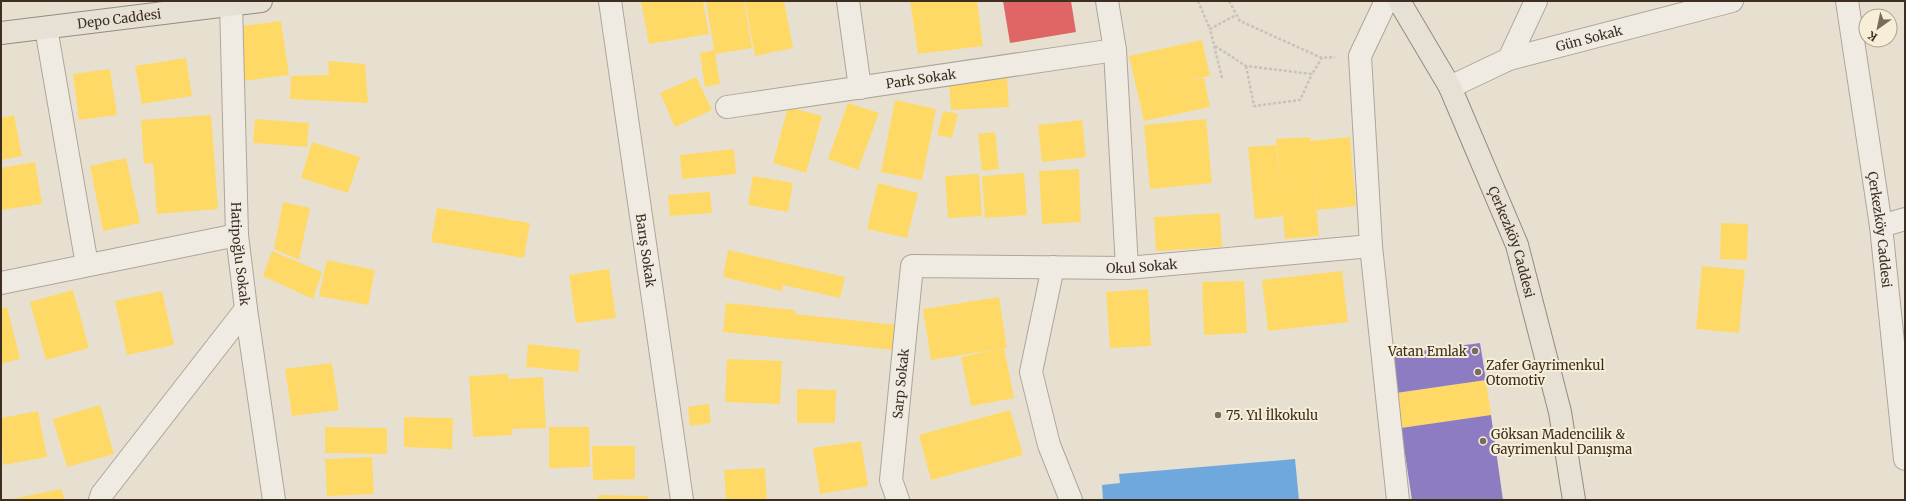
<svg xmlns="http://www.w3.org/2000/svg" width="1906" height="501" viewBox="0 0 1906 501" font-family="Merriweather,serif">
	<style>
		.homes { fill: #ffd966 }
		.shops { fill: #e06666 }
		.offices { fill: #8e7cc3 }
		.schools { fill: #6fa8dc }
		.lines { fill: none; stroke-linecap: round; stroke-linejoin: round }
		.minor-casing { stroke: #ada599; stroke-width: 24 }
		.major-casing { stroke: #928b80; stroke-width: 24 }
		.path { stroke: #c8c2b9; stroke-width: 2.5; stroke-dasharray: 3 2; stroke-linecap: butt }
		.minor { stroke: #efebe3; stroke-width: 22 }
		.major { stroke: #e6e1d4; stroke-width: 22 }
		.poi-dot { fill: #786c5e; stroke: #f7eed8; stroke-width: 1.5 }
		.labels { text-anchor: middle; stroke-width: 4; stroke-linejoin: round; paint-order: stroke }
		.street-label { font-size: 13px; fill: #3d2e20; stroke: #f7eed8 }
		.poi-label { font-size: 13px; fill: #3d2e20; stroke: #f7eed8; text-anchor: start }
	</style>
	<rect width="100%" height="100%" fill="#e7e0d1"/>
	<g class="homes">
		<path d="M641 1H703L709 34 649 44Z"/>
		<path d="M706 1H744L752 48 715 54 720 84 705 87 700 53 714 50Z"/>
		<path d="M745 1H784L793 48 755 56Z"/>
		<path d="M910 1H977L983 46 918 54Z"/>
		<path d="M281 21 289 75 243 81 235 27Z"/>
		<path d="M1202 40 1210 76 1182 82 1204 78 1210 107 1144 121 1129 56Z"/>
		<path d="M186 58 192 96 142 104 135 66Z"/>
		<path d="M328 61 365 64 368 103 290 99 291 76 329 75Z"/>
		<path d="M110 69 117 115 79 120 73 74Z"/>
		<path d="M696 77 712 110 675 127 660 93Z"/>
		<path d="M1007 78 1009 107 951 110 949 82Z"/>
		<path d="M895 100 936 109 922 180 881 172Z"/>
		<path d="M848 103 879 113 858 170 828 159Z"/>
		<path d="M788 107 822 116 806 173 773 163Z"/>
		<path d="M943 111 958 114 952 138 937 135Z"/>
		<path d="M14 115 22 156 1 160V118Z"/>
		<path d="M211 115 218 209 157 214 153 163 144 164 141 120Z"/>
		<path d="M255 119 309 123 307 147 253 143Z"/>
		<path d="M1206 119 1212 183 1150 189 1144 125Z"/>
		<path d="M1082 120 1086 157 1042 162 1038 125Z"/>
		<path d="M995 132 999 169 982 171 978 134Z"/>
		<path d="M1310 137V141L1350 137 1356 206 1317 210 1312 159 1319 236 1285 239 1283 216 1255 219 1248 147 1276 145 1281 187 1276 139Z"/>
		<path d="M312 142 360 157 348 193 301 178Z"/>
		<path d="M734 149 736 174 682 179 680 155Z"/>
		<path d="M126 158 140 223 103 231 90 166Z"/>
		<path d="M35 162 42 204 1 210V168Z"/>
		<path d="M1079 169 1081 222 1042 224 1039 171Z"/>
		<path d="M1024 173 1027 215 985 218 982 176Z"/>
		<path d="M979 174 982 216 948 218 945 176Z"/>
		<path d="M753 176 793 183 788 212 748 205Z"/>
		<path d="M878 183 918 193 907 238 867 229Z"/>
		<path d="M710 192 712 213 670 216 668 195Z"/>
		<path d="M283 202 310 208 299 260 274 249Z"/>
		<path d="M437 208 530 223 524 258 431 242Z"/>
		<path d="M1220 213 1222 247 1156 251 1154 217Z"/>
		<path d="M1721 223 1748 224 1747 260 1720 259Z"/>
		<path d="M728 250 845 277 840 298 783 285 782 291 723 277Z"/>
		<path d="M272 251 322 272 313 299 263 276Z"/>
		<path d="M327 260 375 270 368 305 319 296Z"/>
		<path d="M1702 266 1745 270 1739 333 1696 329Z"/>
		<path d="M609 269 616 318 576 323 569 275Z"/>
		<path d="M1342 271 1348 322 1268 331 1262 280Z"/>
		<path d="M1244 281 1247 333 1204 335 1202 282Z"/>
		<path d="M1148 289 1151 346 1110 348 1106 292Z"/>
		<path d="M73 290 89 348 46 360 30 302Z"/>
		<path d="M162 291 174 345 127 355 115 301Z"/>
		<path d="M999 297 1007 348H1004L1014 398 971 406 961 357 998 349 931 360 923 309Z"/>
		<path d="M726 303 795 310V314L896 325 894 350 723 332Z"/>
		<path d="M7 307 20 359 1 364V308Z"/>
		<path d="M528 344 580 350 578 372 526 367Z"/>
		<path d="M727 359 782 361 780 404 725 402Z"/>
		<path d="M332 363 339 410 292 416 285 369Z"/>
		<path d="M508 374 510 396 509 379 543 377 546 428 512 429V435L473 437 469 376Z"/>
		<path d="M1486 380 1491 415 1401 428 1396 393Z"/>
		<path d="M797 389 836 390 835 423H797Z"/>
		<path d="M709 404 711 423 690 426 688 407Z"/>
		<path d="M100 405 114 454 67 467 53 419Z"/>
		<path d="M1010 410 1023 455 931 480 919 435Z"/>
		<path d="M38 411 47 457 3 465 1 418Z"/>
		<path d="M404 417 453 418 452 449 404 447Z"/>
		<path d="M325 427 387 428V454L325 453Z"/>
		<path d="M549 427H589L590 467 549 468Z"/>
		<path d="M861 441 868 486 820 494 813 448Z"/>
		<path d="M592 446H635V479L593 480Z"/>
		<path d="M372 457 374 494 327 496 325 459Z"/>
		<path d="M765 468 767 500H726L724 470Z"/>
		<path d="M61 489 65 500H11V499Z"/>
		<path d="M598 495 648 496V500H598Z"/>
	</g>
	<path class="shops" d="M1003 1H1071L1076 32 1010 43Z"/>
	<g class="offices">
		<path d="M1480 343 1486 380 1396 393 1390 355Z"/>
		<path d="M1491 415 1503 500H1412L1401 428Z"/>
	</g>
	<path class="schools" d="M1295 459 1299 500H1103L1102 485 1120 483 1119 474Z"/>
	<g class="lines">
		<g class="minor-casing">
			<g id="minor">
				<path id="s1" d="M610 1 682 500"/>
				<path d="M848 1 860 88"/>
				<path d="M1107 1 1115 50 1127 268"/>
				<path d="M1386 1 1360 56 1371 246 1398 500"/>
				<path id="s2" d="M1847 1 1881 226 1905 459"/>
				<path id="s3" d="M231 4 237 235 246 309 274 500"/>
				<path d="M46 28 87 265"/>
				<path d="M1509 59 1536 1"/>
				<path id="s4" d="M1450 87 1509 59 1732 1"/>
				<path id="s5" d="M727 107 1115 50"/>
				<path d="M1881 226 1905 219"/>
				<path d="M1053 267 1031 372 1049 445 1071 500"/>
				<path d="M1 283 237 235"/>
				<path d="M100 500 102 494 246 309"/>
				<path id="s6" d="M898 500 891 480 912 266 1127 268 1371 246"/>
			</g>
		</g>
		<g class="major-casing">
			<g id="major">
				<path id="s7" d="M1399 1 1450 87 1517 245 1560 412 1574 500"/>
				<path id="s8" d="M1 33 261 1"/>
			</g>
		</g>
		<g class="path">
			<path d="M1198 1 1210 29"/>
			<path d="M1229 1 1240 21 1322 58 1335 57"/>
			<path d="M1215 46 1246 66 1312 74 1322 58"/>
			<path d="M1246 66 1254 106 1300 100 1312 74"/>
			<path d="M1222 78 1210 29 1236 15"/>
		</g>
		<use href="#minor" class="minor"/>
		<use href="#major" class="major"/>
	</g>
	<g class="poi-dot">
		<circle cx="1475" cy="351" r="4"/>
		<circle cx="1478" cy="372" r="4"/>
		<circle cx="1218" cy="415" r="4"/>
		<circle cx="1483" cy="441" r="4"/>
	</g>
	<g class="labels">
		<g class="street-label">
			<text dy="5" stroke="none"><textPath href="#s8" startOffset="119">Depo Caddesi</textPath></text>
			<text dy="5" stroke="none"><textPath href="#s4" startOffset="148">Gün Sokak</textPath></text>
			<text dy="5" stroke="none"><textPath href="#s5" startOffset="196">Park Sokak</textPath></text>
			<text dy="5" stroke="none"><textPath href="#s2" startOffset="231">Çerkezköy Caddesi</textPath></text>
			<text dy="5" stroke="none"><textPath href="#s7" startOffset="267">Çerkezköy Caddesi</textPath></text>
			<text dy="5" stroke="none"><textPath href="#s1" startOffset="252">Barış Sokak</textPath></text>
			<text dy="5" stroke="none"><textPath href="#s3" startOffset="250">Hatipoğlu Sokak</textPath></text>
			<text dy="5" stroke="none"><textPath href="#s6" startOffset="466">Okul Sokak</textPath></text>
			<text dy="5" stroke="none"><textPath href="#s6" startOffset="118">Sarp Sokak</textPath></text>
		</g>
		<g class="poi-label">
			<text x="1467" y="356" text-anchor="end">Vatan Emlak</text>
			<text x="1486" y="370">Zafer Gayrimenkul<tspan x="1486" dy="15">Otomotiv</tspan></text>
			<text x="1226" y="420">75. Yıl İlkokulu</text>
			<text x="1491" y="439">Göksan Madencilik &amp;<tspan x="1491" dy="15">Gayrimenkul Danışma</tspan></text>
		</g>
	</g>
	<rect width="1906" height="501" fill="none" stroke="#3d2e20" stroke-width="4"/>
	<g transform="translate(1878 28) rotate(213)"><circle r="19" fill="#f7eed8" stroke="#ada18e"/>
	<path d="M0-3L7 15L0 10L-7 15Z" fill="#786c5e"/>
	<text y="-6" font-size="11" font-weight="bold" text-anchor="middle" fill="#3d2e20">K</text>
	</g>
</svg>
